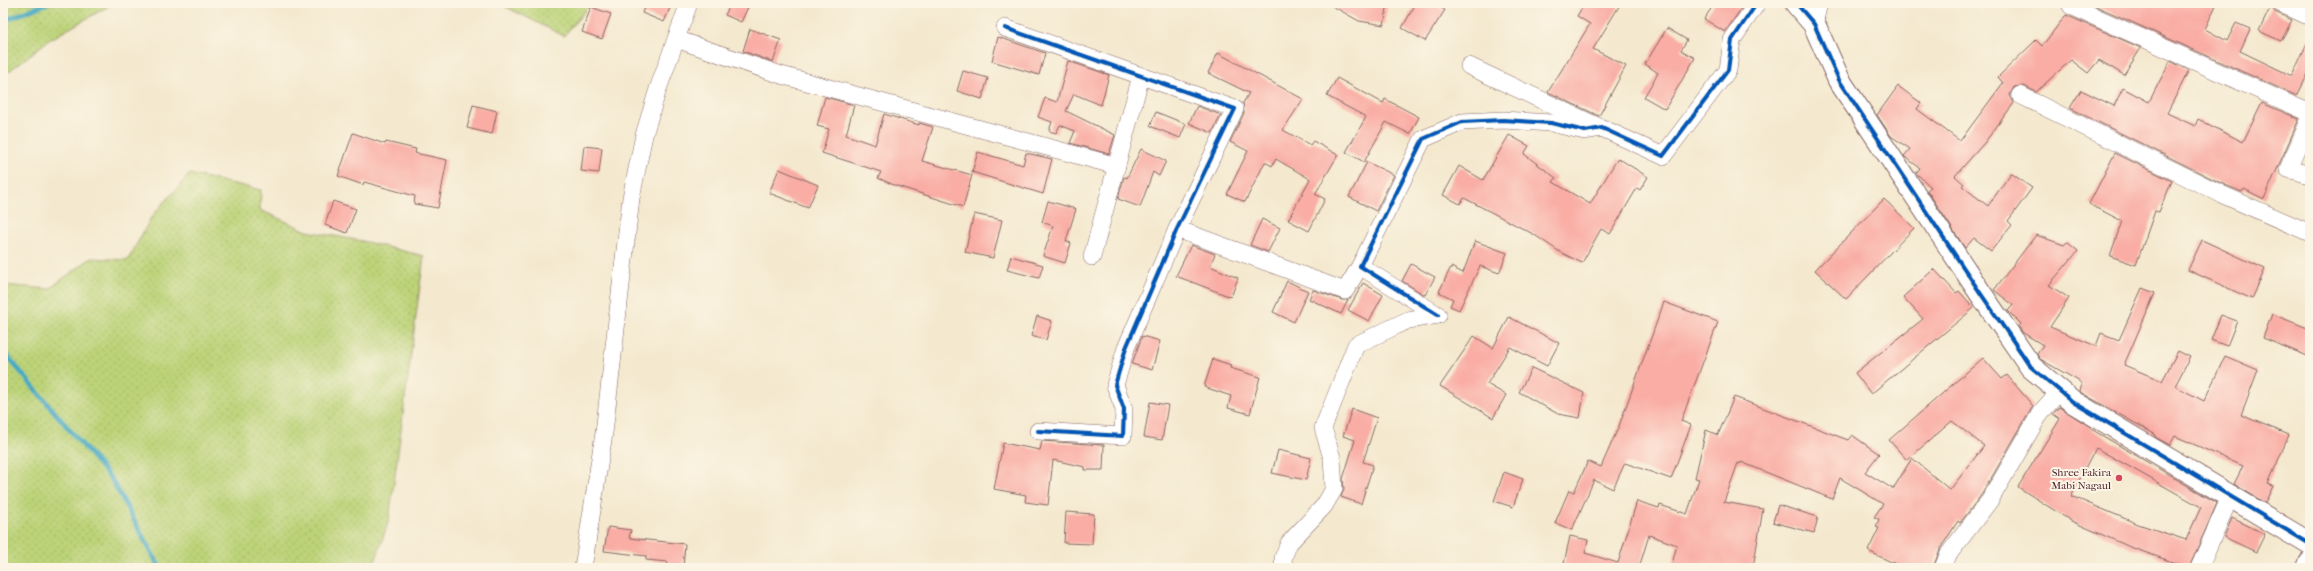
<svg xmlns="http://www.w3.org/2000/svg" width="2313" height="571" viewBox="0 0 2313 571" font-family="'IM FELL French Canon',serif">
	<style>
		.green { fill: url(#green-dots); stroke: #837952 }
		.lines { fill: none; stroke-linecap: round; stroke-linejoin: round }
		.stream { stroke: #43a9c3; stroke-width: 5 }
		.building { fill: #f9ada5; fill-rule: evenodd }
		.minor-casing { stroke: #866664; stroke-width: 18 }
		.tertiary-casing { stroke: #866664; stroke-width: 24 }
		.trunk-casing { stroke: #866664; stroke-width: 24 }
		.minor { stroke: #fff; stroke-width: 17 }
		.tertiary { stroke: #fff; stroke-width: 22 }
		.trunk { stroke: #fff; stroke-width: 22 }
		.cycleway-casing { stroke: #fcf5e5; stroke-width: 6 }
		.cycleway { stroke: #0057b8; stroke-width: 4 }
		.poi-dot { fill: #d1495b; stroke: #fcf5e5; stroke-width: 1.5 }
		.labels { text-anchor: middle; stroke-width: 4; stroke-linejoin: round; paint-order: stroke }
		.poi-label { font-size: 11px; fill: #4a1f2b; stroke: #fcf5e5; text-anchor: end }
	</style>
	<defs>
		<pattern id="green-dots" width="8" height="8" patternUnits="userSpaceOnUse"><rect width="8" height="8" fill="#bcd378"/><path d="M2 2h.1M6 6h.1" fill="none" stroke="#a3b568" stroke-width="1.8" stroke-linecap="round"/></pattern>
	</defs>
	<rect width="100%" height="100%" fill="#fcf5e5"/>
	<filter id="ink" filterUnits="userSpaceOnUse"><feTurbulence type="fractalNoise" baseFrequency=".025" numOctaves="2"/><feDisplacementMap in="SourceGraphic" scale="8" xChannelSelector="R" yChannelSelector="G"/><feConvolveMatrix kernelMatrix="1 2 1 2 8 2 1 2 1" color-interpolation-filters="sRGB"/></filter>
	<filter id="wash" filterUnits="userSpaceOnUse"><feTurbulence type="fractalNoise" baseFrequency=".012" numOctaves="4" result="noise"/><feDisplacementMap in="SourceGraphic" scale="16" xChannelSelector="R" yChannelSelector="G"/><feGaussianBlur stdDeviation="0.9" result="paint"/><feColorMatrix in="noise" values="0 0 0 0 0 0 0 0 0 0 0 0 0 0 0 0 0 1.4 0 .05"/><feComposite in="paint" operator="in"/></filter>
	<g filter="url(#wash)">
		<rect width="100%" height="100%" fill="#f4e9cf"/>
		<g class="green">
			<path d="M3 3H114L49 40 3 76Z"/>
			<path d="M498 3H591L564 36Z"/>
			<path d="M190 174 261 190 260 210 307 231 362 241 424 256 389 520 373 568H3V285L49 289 91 258 128 260 152 216Z"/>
		</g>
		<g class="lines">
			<g class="stream">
				<path d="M3 21 48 3"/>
				<path d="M3 351 112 480 160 568"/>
			</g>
		</g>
		<g id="blocks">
			<g class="building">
				<path d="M646 3H672L664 22 642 13Z"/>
				<path d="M731 3H750L741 22 725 15Z"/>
				<path d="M1327 3H1388L1384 25 1359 21Z"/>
				<path d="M1416 3H1432L1445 10 1425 41 1402 28Z"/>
				<path d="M1585 3H1621L1593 49 1626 66 1599 116 1548 92 1590 24 1577 16Z"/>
				<path d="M1715 3H1745L1725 32 1704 19Z"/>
				<path d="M2089 3H2217L2205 29 2227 41 2236 23 2250 29 2240 51 2292 76 2310 37V70L2297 96Z"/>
				<path d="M2271 6 2275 12 2292 20 2281 41 2259 31Z"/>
				<path d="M591 7 611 14 602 39 582 32Z"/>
				<path d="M2066 15 2141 48 2124 75 2099 60 2088 73 2071 60 2036 92 2024 86 2014 87 2010 95 2014 103 1985 142 1955 176 1964 184 1962 186 1988 206 2011 173 2032 188 2008 221 2012 225 1991 251 1974 238 1965 248 1927 190 1931 187 1916 173 1920 168 1904 156 1910 149 1891 136 1877 115 1898 86 1921 103 1917 109 1960 141 2003 83 1998 77 2036 40 2042 46Z"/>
				<path d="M1667 28 1687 40 1681 50 1695 58 1665 109 1644 97 1658 73 1645 64Z"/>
				<path d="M750 29 781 40 773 62 743 51Z"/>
				<path d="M998 37 1045 53 1039 75 992 61Z"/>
				<path d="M1218 53 1303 99 1283 130 1310 145 1313 141 1338 155 1315 194 1325 199 1309 231 1288 220 1310 179 1276 159 1272 166 1265 162 1245 202 1227 194 1248 151 1230 142 1244 113 1243 103 1249 93 1208 73Z"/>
				<path d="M1068 61 1109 75 1101 105 1074 94 1066 111 1115 135 1109 154 1070 143 1075 131 1060 125 1056 133 1049 131 1052 122 1038 117 1045 98 1057 102Z"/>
				<path d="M2170 61 2189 70 2167 113 2195 126 2198 119 2243 142 2262 103 2299 119 2264 199 2244 189 2242 192 2225 185 2070 108 2081 90 2114 106 2123 88 2149 102Z"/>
				<path d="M963 71 988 78 982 99 957 91Z"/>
				<path d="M1337 78 1383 103 1385 99 1419 117 1410 134 1386 122 1364 162 1346 152 1366 117 1327 96Z"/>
				<path d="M825 97 854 105 846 135 875 145 884 114 919 125V123L933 127 922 161 972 175 963 207 894 185 878 178 881 172 822 153 829 129 817 126Z"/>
				<path d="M473 105 497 111 492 134 467 128Z"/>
				<path d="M1197 106 1221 115 1212 133 1189 123Z"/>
				<path d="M1156 112 1186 124 1180 138 1150 126Z"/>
				<path d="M353 133 385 144 386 142 416 149 415 153 447 160 438 208 414 204 415 196 364 182 363 185 338 176Z"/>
				<path d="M1509 135 1529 146 1524 154 1556 178 1553 182 1590 204 1618 158 1648 177 1640 190 1637 188 1610 234 1601 229 1582 263 1560 252 1533 234 1464 198 1460 204 1443 195 1459 166 1483 180Z"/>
				<path d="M584 146 602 148 599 173 581 171Z"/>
				<path d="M1141 149 1166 161 1159 176 1153 172 1140 207 1118 199 1124 177 1127 178Z"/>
				<path d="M978 152 1023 165 1026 153 1052 159 1043 194 972 172Z"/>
				<path d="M2115 153 2172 181 2159 212 2155 211 2136 265 2110 256 2122 221 2089 204Z"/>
				<path d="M1367 162 1394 175 1376 211 1349 197Z"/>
				<path d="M779 169 818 185 808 208 769 193Z"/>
				<path d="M1884 199 1914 228 1846 299 1815 270Z"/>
				<path d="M333 201 356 209 347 233 325 225Z"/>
				<path d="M1048 201 1076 209 1066 241 1071 243 1065 263 1043 256 1053 226 1042 222Z"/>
				<path d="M974 214 1002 220 993 258 965 252Z"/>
				<path d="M1262 219 1280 228 1268 252 1250 245Z"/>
				<path d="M2036 235 2064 245 2067 242 2078 251 2049 285 2069 298 2050 327 2096 346 2101 333 2119 340 2142 288 2155 293 2124 365 2162 381 2178 351 2190 357 2175 386 2204 401 2225 356 2258 370 2241 415 2289 435 2268 484 2273 486 2265 503 2234 484 2243 466 2175 436 2170 445 2155 437 2156 435 2080 392 2079 390 2082 383 2040 359 2037 354 2043 345 2023 333 2019 327 2021 324 2008 311 2013 305 1994 290Z"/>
				<path d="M2202 240 2265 269 2252 299 2188 270Z"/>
				<path d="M1475 241 1507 253 1499 273 1480 266 1459 310 1450 306 1453 299 1439 292 1451 267 1463 273Z"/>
				<path d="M1191 245 1215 254 1210 266 1238 278 1231 297 1176 276Z"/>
				<path d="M1011 256 1043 265 1039 278 1007 270Z"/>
				<path d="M1411 264 1435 277 1425 295 1402 281Z"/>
				<path d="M1934 269 1956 293 1959 291 1974 308 1871 394 1855 373 1923 319 1903 297Z"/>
				<path d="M1287 281 1308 291 1294 322 1273 312Z"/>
				<path d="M1363 283 1383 295 1369 321 1348 310Z"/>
				<path d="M1313 290 1342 300H1348L1341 314 1309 299Z"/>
				<path d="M1664 302 1718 322 1681 421 1691 425 1671 479 1625 463 1613 489 1594 480 1572 530 1555 523 1569 490 1574 492 1588 461 1601 467 1619 426Z"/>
				<path d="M2272 314 2310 329V357L2263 338Z"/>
				<path d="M2221 315 2237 321 2227 346 2211 340Z"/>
				<path d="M1037 316 1052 321 1046 340 1031 336Z"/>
				<path d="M1509 317 1559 343 1547 366 1510 347 1487 384 1506 395 1493 418 1440 386 1474 336 1493 348Z"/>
				<path d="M1142 336 1160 341 1152 370 1132 364Z"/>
				<path d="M1983 358 2002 379 2007 375 2033 406 1982 494 1960 523 1958 521 1940 549 1933 568H1904L1868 551 1879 528 1876 527 1879 519 1874 517 1883 504 1840 478 1832 499 1741 462 1740 464 1738 463 1724 502 1763 509 1753 568H1671L1677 545 1649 535 1639 568H1563L1570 536 1588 540 1585 553 1618 563 1637 501 1659 508 1660 505 1687 514 1699 479 1695 478 1706 430 1718 435 1734 397 1848 440 1852 435 1879 454 1865 472 1893 489 1912 458 1950 490 1984 446 1952 421 1907 460 1889 440Z"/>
				<path d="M1213 359 1231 365 1230 368 1260 377 1250 414 1228 408 1231 396 1204 387Z"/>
				<path d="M1532 368 1584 393 1580 418 1558 414 1519 392Z"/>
				<path d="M1150 402 1168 405 1162 440 1144 437Z"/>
				<path d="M2059 407 2092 428 2091 429 2217 503 2189 568 2130 547 2071 521 2018 487 2060 419 2053 414ZM2096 448 2201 507 2186 540 2138 524 2071 496Z"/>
				<path d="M1352 409 1377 418 1363 462 1373 465 1361 504 1341 497 1344 489 1343 479 1355 440 1343 436Z"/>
				<path d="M1042 441 1104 445 1103 470H1085V467L1053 460 1048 505 1025 502 1026 495 994 489 1003 443 1040 450Z"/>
				<path d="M1278 450 1311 458 1306 480 1272 473Z"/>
				<path d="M1504 472 1523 479 1513 507 1494 501Z"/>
				<path d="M1778 505 1818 517 1814 533 1773 522Z"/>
				<path d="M1066 512 1094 514 1092 544 1064 543Z"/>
				<path d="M2232 518 2265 534 2256 552 2224 537Z"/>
				<path d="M608 527 631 530 629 538 685 544 683 568 667 567 668 562 646 560V556L604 551Z"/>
			</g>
		</g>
	</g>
	<g filter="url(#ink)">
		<use href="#blocks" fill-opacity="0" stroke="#866664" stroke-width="1"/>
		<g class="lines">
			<g class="minor-casing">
				<g id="minor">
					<path d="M2280 3 2310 17"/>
					<path d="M2071 6 2310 113"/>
					<path d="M1814 24 1819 3"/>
					<path d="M1005 28 1235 109 1177 229 1126 348 1115 385 1124 409 1123 436 1038 431"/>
					<path d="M676 39 781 75 1117 166"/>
					<path d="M1469 66 1601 128"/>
					<path d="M2020 95 2221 194 2310 233"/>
					<path d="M2310 119 2288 169 2310 175"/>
					<path d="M1177 229 1345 291 1360 266"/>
					<path d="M1092 257 1141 76"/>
					<path d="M1438 315 1360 266 1423 139 1462 122 1503 120 1551 123 1585 131 1602 128 1663 156 1728 70 1732 40 1757 3"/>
					<path d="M583 568 604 433 631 198 644 135 658 89 689 3"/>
					<path d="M1284 568 1283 558 1289 543 1324 506 1334 489 1332 458 1323 428 1356 345 1408 320 1438 315"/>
					<path d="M1943 568 1948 555 1990 500 2041 412 2060 391"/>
					<path d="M2199 568 2230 497"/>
				</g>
			</g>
			<g class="tertiary-casing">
				<path id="tertiary" d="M1796 3 1814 24 1839 80 1981 294 2031 367 2073 402 2310 544"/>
			</g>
			<g class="trunk-casing">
				<path id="trunk" d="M2308 568 2310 563"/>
			</g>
			<use href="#minor" class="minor"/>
			<use href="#tertiary" class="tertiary"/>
			<use href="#trunk" class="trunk"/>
			<g class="cycleway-casing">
				<g id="cycleway">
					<path d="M1796 3 1814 24 1839 80 1981 294 2031 367 2073 402 2310 544"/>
					<path d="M1005 28 1235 109 1177 229 1126 348 1115 385 1124 409 1123 436 1038 431"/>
					<path d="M1438 315 1360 266 1423 139 1462 122 1503 120 1551 123 1585 131 1602 128 1663 156 1728 70 1732 40 1757 3"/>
				</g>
			</g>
			<use href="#cycleway" class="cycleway"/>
		</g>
	</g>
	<circle class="poi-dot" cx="2119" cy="478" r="4"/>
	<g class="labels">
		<g class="poi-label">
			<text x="2111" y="476">Shree Fakira<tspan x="2111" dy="13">Mabi Nagaul</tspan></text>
		</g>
	</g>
	<rect width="2313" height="571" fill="none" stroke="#fcf5e5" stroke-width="16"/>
</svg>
